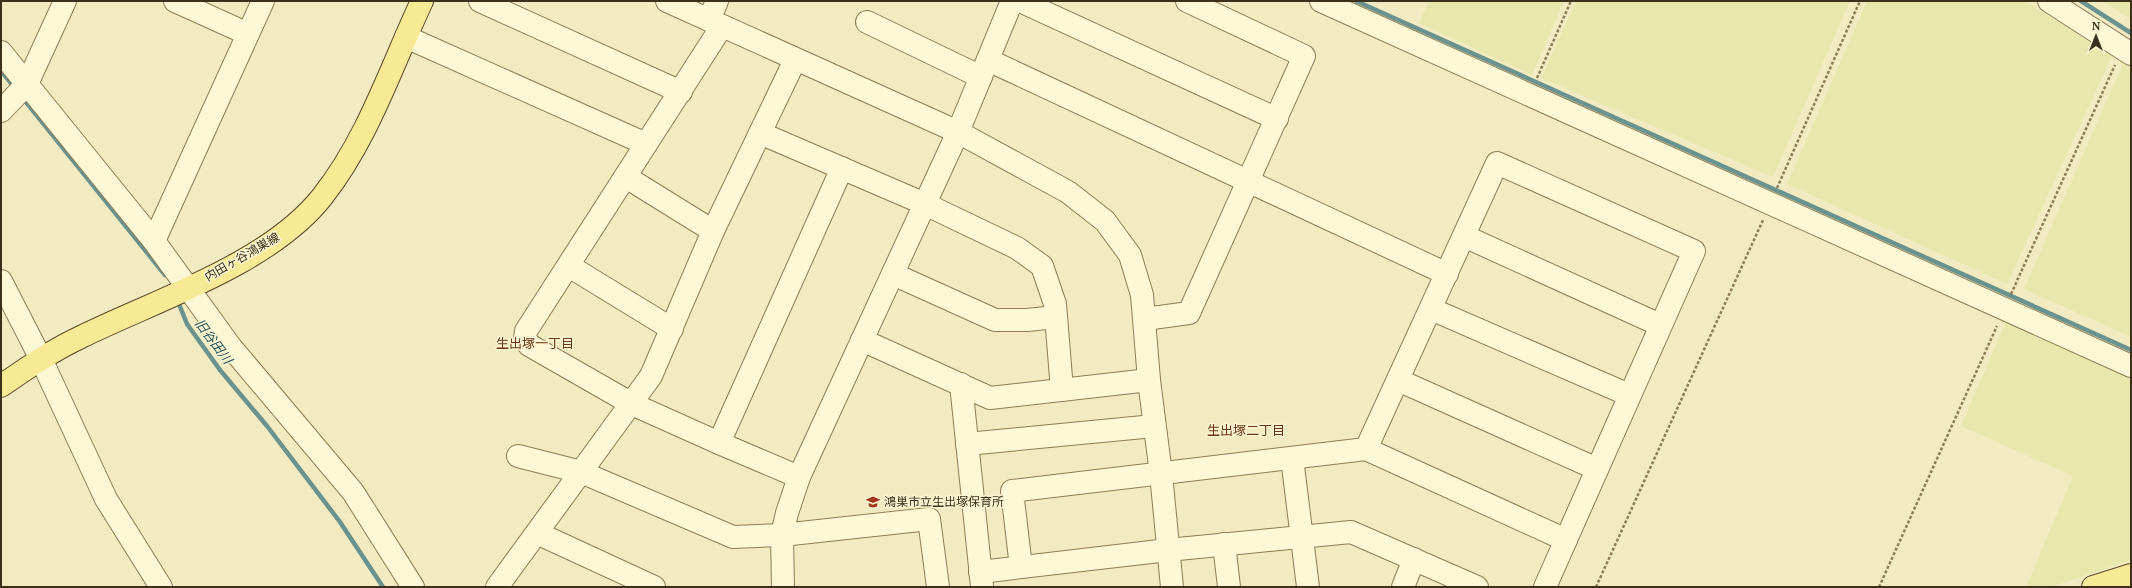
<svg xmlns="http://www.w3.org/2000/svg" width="2132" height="588" viewBox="0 0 2132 588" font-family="'Noto Serif','Noto Sans JP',serif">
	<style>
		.farmland { fill: #e8e8ad }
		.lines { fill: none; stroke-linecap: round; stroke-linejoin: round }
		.stream { stroke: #6a938f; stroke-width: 4.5 }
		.minor-casing { stroke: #8d7d56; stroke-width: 24 }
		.major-casing { stroke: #5a492b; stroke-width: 24 }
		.path { stroke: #8d7d56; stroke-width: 2.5; stroke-dasharray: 3 2; stroke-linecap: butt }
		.minor { stroke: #fcf7d5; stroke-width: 22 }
		.major { stroke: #f8ea95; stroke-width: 22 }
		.labels { text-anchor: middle; stroke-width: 3; stroke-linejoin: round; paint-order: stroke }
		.street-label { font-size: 12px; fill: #3b301c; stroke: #f8f4d1 }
		.poi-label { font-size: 12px; fill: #3b301c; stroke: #f8f4d1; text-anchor: start }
		.water-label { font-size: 13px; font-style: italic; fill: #2a575c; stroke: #f8f4d1 }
		.neighbourhood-label { font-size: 13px; fill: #6c3718; stroke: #f8f4d1 }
	</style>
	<rect width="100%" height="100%" fill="#f2ebc1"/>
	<g class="farmland">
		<path d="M1429 1H1564L1532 75 1419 23Z"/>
		<path d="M1576 1H1850L1773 177 1541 78Z"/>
		<path d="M1867 1H2025L2112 56 2007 284 1787 184Z"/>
		<path d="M2102 1H2131V19Z"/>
		<path d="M2124 61 2131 66V337L2024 289Z"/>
		<path d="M2007 319 2131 375V560L2051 587H2026L2073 476 1961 426Z"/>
	</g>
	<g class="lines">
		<g class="stream">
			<path d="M1356 1 2131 350"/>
			<path d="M2081 1 2131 33"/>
			<path d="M1 71 15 88"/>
			<path d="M22 97 165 275"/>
			<path d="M177 299 187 324 220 370 267 426 340 522 383 587"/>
		</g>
		<g class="minor-casing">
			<g id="minor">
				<path d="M175 1 248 34"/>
				<path d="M480 1 681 92"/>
				<path d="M667 1 958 132 1068 192 1105 221 1130 255 1142 295 1149 380 1161 474 1172 587"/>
				<path d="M1020 1 1277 119"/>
				<path d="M1321 1 2131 366"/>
				<path d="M2049 1 2131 54"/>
				<path d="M709 20 717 1"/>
				<path d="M867 22 981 77"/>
				<path d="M722 26 526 331 525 338 529 345 632 404 719 443 799 477"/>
				<path d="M406 37 646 144"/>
				<path d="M1 52 154 241 230 346 353 492 413 587"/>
				<path d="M988 60 1447 274"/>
				<path d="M1 111 27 84 65 1"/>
				<path d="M760 133 925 204 1017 248 1042 266 1055 304 1062 390"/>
				<path d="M626 177 713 231"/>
				<path d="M1464 236 1660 325"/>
				<path d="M154 241 263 1"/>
				<path d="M569 266 672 329"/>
				<path d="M893 274 995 320H1027L1056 317"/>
				<path d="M1 281 41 359 106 499 161 587"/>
				<path d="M1431 309 1629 395"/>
				<path d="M1145 319 1189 313 1304 56 1187 1"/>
				<path d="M862 340 990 398 1149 380"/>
				<path d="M1398 380 1597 469"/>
				<path d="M961 384 982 586"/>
				<path d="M719 443 842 168"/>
				<path d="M967 444 1154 426"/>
				<path d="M1366 449 1497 163 1694 251 1545 587"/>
				<path d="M518 456 581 472 733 537 782 535 929 519 938 587"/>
				<path d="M1292 458 1308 587"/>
				<path d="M537 533 654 587"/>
				<path d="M1224 544 1229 587"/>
				<path d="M1021 567 1012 491 1366 449 1566 540"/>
				<path d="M980 572 1168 550 1351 532 1477 587"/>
				<path d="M497 587 651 376 713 231 795 60"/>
				<path d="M783 587 782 535 787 513 799 477 958 132 1012 1"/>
				<path d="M1403 587 1414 559"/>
			</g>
		</g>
		<g class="major-casing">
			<g id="major">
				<path d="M1 386C27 368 53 350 81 337 156 300 269 264 322 197 368 139 391 67 422 1"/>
				<path d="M2093 587 2131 575"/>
			</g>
		</g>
		<g class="path">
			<path d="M1537 78 1571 1"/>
			<path d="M1777 188 1860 1"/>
			<path d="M2011 294 2115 65"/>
			<path d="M1596 587 1763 220"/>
			<path d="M1879 587 1997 326"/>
		</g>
		<use href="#minor" class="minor"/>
		<use href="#major" class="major"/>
	</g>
	<defs>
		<g id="school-bare" transform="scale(1.08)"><path d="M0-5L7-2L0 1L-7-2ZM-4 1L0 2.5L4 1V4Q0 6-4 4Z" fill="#a13621" stroke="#f8f4d1" stroke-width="2.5" paint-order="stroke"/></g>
	</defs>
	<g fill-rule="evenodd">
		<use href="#school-bare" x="873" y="502"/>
	</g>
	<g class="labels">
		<g class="street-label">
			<text transform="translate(242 257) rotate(-30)" y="4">内田ヶ谷鴻巣線</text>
		</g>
		<g class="poi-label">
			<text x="884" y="506">鴻巣市立生出塚保育所</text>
		</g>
		<g class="water-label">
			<text transform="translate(214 341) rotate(53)" y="5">旧谷田川</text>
		</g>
		<g class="neighbourhood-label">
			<text x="535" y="348">生出塚一丁目</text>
			<text x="1246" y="435">生出塚二丁目</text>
		</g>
	</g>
	<rect width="2132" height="588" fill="none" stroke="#3b301c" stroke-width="4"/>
	<g transform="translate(2096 36)" stroke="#f8f4d1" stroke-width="3" paint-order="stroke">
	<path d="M0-3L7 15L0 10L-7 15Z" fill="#3b301c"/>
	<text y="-6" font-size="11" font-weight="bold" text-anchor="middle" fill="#3b301c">N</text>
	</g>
</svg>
